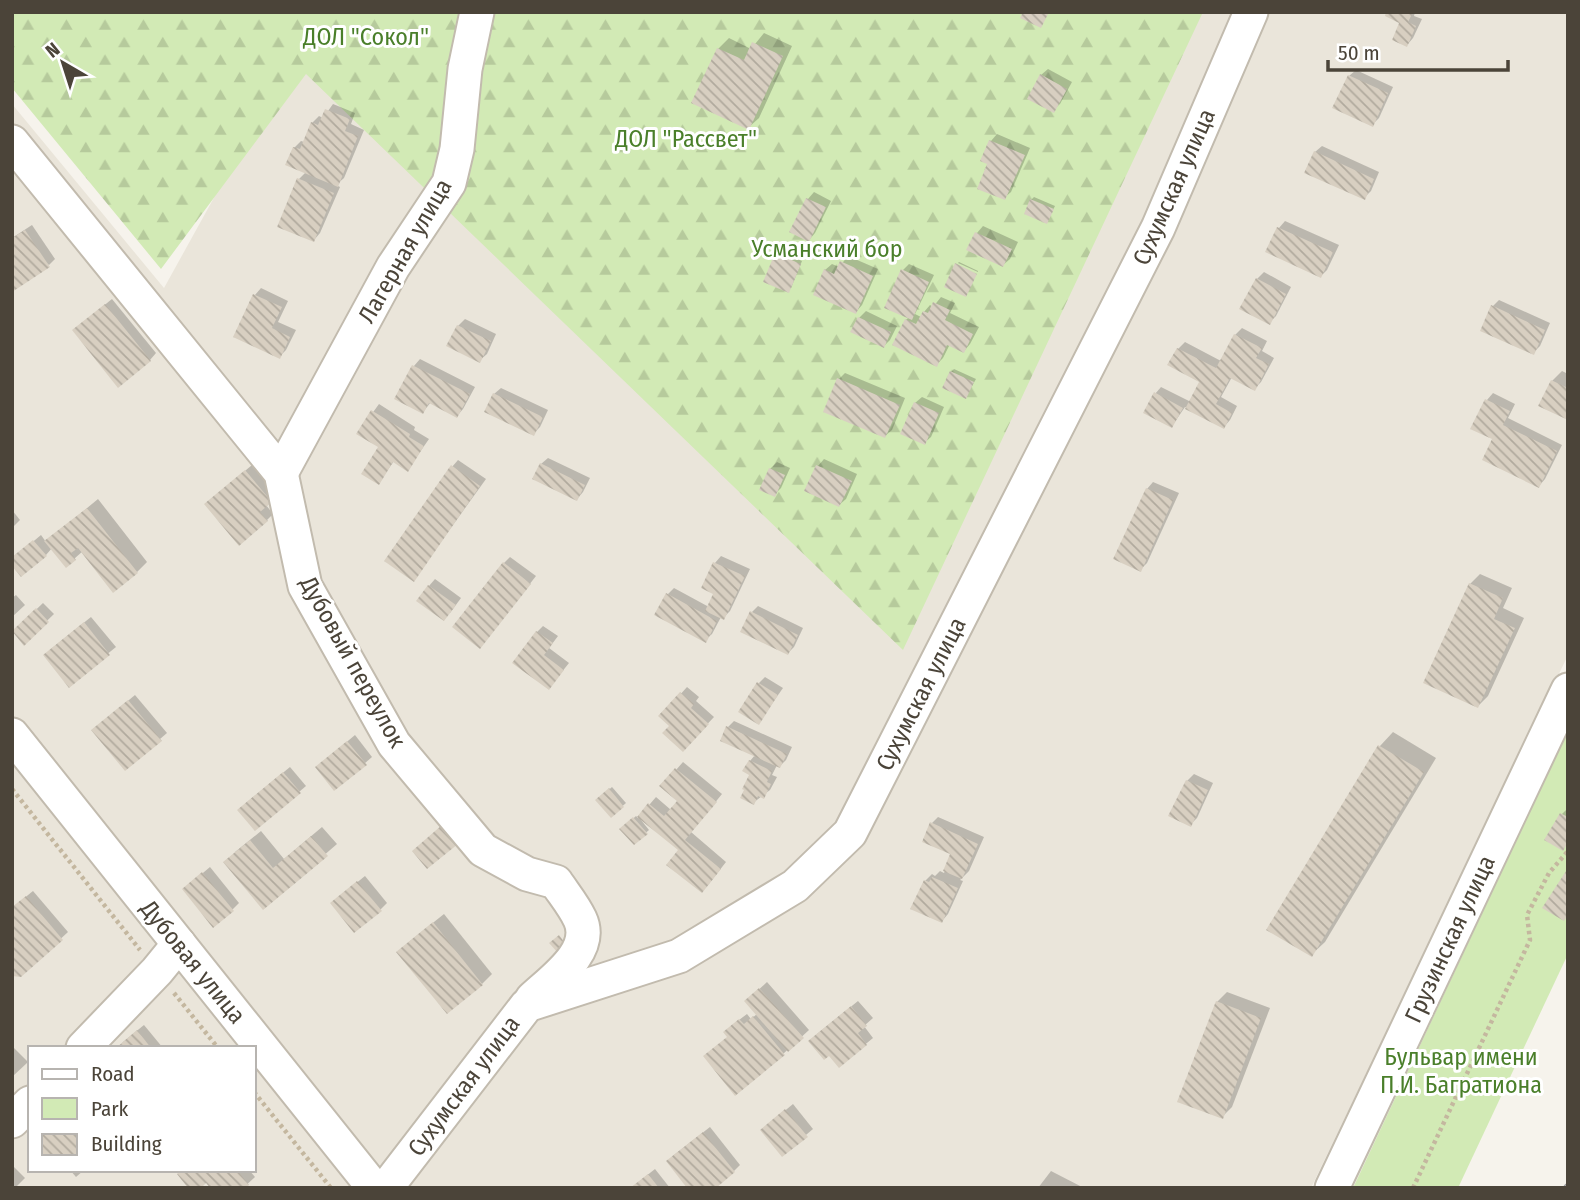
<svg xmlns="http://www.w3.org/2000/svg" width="1580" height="1200" viewBox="0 0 1580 1200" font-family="'Fira Sans Condensed',sans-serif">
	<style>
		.residential { fill: #eae5da; fill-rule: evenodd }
		.green { fill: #d2eab5 }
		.forest { fill: url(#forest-firs) }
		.shadow { fill: #0003 }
		.building { fill: url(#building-back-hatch) }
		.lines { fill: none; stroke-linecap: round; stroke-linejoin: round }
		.minor-casing { stroke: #c2bbae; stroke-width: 37 }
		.path { stroke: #c4b79f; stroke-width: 4.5; stroke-dasharray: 3.5 3.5; stroke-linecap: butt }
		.minor { stroke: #fff; stroke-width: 33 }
		.rail-casing { stroke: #9a9a9a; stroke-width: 8 }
		.rail { stroke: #fff; stroke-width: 5; stroke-dasharray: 16; stroke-linecap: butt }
		.labels { text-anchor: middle; stroke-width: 6; stroke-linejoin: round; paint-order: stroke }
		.park-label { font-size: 24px; fill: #4a7f2a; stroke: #fff }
		.street-label { font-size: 24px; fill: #4b4439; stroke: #fff }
	</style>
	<defs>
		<pattern id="forest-firs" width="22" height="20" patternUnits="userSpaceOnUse" patternTransform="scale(1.75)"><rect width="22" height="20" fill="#d2eab5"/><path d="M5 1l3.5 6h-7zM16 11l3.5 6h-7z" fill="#b6ca9c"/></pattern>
		<pattern id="building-back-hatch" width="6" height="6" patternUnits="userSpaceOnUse" patternTransform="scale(1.75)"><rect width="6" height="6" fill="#d8cfc1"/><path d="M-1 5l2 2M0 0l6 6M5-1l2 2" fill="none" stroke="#b1aa9e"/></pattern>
	</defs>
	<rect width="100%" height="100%" fill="#f6f3ec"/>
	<path class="residential" d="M940 12H1568V655L1311 1188H12V104L164 288 304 35ZM30 1048H254V1170H30Z"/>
	<path class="green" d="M1568 730V954L1458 1188H1353Z"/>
	<path class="forest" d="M12 12H1203L903 650 306 74 161 269 12 88Z"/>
	<g class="shadow">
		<path d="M1388 12H1415L1414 16 1422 19 1413 38 1407 45 1402 22Z"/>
		<path d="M764 33 792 46 759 118 748 128 694 102 718 49 729 38 751 49Z"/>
		<path d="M1048 69 1072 82 1060 104 1053 110 1041 75Z"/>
		<path d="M1356 70 1393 87 1379 118 1372 125 1349 76Z"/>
		<path d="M333 104 355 113 351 124 364 130 344 178 336 185 340 187 320 233 314 240 299 179 306 172 294 148 301 141 304 142 312 123 319 116 323 118Z"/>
		<path d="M997 134 1030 148 1011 192 1004 198 989 163 991 141Z"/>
		<path d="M1322 146 1379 172 1371 191 1364 198 1315 152Z"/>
		<path d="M814 192 831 201 815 233 809 240 808 199Z"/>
		<path d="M1034 197 1055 206 1047 222 1031 200Z"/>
		<path d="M1285 221 1339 245 1327 270 1321 276 1267 251 1279 228Z"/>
		<path d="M32 225 55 259 49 265 12 238Z"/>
		<path d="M983 226 1018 242 1010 259 1003 265 969 249 977 233Z"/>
		<path d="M779 251 802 261 791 288 776 254Z"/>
		<path d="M848 256 878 269 862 305 856 312 825 270 832 264 839 267Z"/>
		<path d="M959 262 978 271V272L958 263Z"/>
		<path d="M909 264 934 275 915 314 921 317 924 312 930 305 933 307 941 297 955 303 950 313 979 327 970 344 964 351 950 344 943 358 937 364 906 320 909 317 903 270Z"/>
		<path d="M1264 272 1291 287 1276 316 1270 322 1257 279Z"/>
		<path d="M261 288 288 301 278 322 296 330 286 350 280 356 236 336 255 295Z"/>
		<path d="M112 299 156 353 150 360 81 324Z"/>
		<path d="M1499 300 1550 323 1540 346 1533 353 1493 306Z"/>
		<path d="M866 311 897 326 890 340 884 346 859 318Z"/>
		<path d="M465 319 496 334 487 354 480 360 449 345 458 326Z"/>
		<path d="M1242 328 1267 341 1262 351 1274 358 1261 382 1254 389 1232 377 1221 397 1237 406 1230 420 1224 427 1185 407 1172 426 1155 394 1161 387 1191 402 1202 381 1178 349 1185 342 1221 361 1235 335Z"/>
		<path d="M420 359 475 387 463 409 457 416 431 402 423 412 397 398 414 366Z"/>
		<path d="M954 369 976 379 966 397 951 372Z"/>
		<path d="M1562 371 1568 374V418L1552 381Z"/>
		<path d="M845 373 905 398 892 430 885 436 839 379Z"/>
		<path d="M501 388 548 410 540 427 534 433 494 394Z"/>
		<path d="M1493 393 1515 404 1508 418 1562 445 1545 479 1539 486 1494 438 1487 400Z"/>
		<path d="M922 397 944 407 931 437 924 443 915 403Z"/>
		<path d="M379 404 415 427 414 430 429 439 408 469 394 461 379 482 380 447 358 433Z"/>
		<path d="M548 458 590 478 583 492 577 499 541 464Z"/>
		<path d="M824 459 857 474 846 499 839 505 807 490 818 466Z"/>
		<path d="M458 460 486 479 414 579 452 467Z"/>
		<path d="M777 462 790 468 781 488 774 495 770 469Z"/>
		<path d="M252 465 277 494 266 505 273 514 267 520 213 498Z"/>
		<path d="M1153 482 1179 493 1147 563 1140 570 1147 489Z"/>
		<path d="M98 499 147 562 137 572 83 551 66 566 52 548 46 555H17L41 535 46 542Z"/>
		<path d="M12 510 20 520 12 528Z"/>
		<path d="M721 556 750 569 730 611 723 618 721 617 712 634 705 640 668 594 674 588 709 607 716 593 703 587 715 563Z"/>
		<path d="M510 557 536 576 486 640 504 563Z"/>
		<path d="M1480 574 1512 588 1503 608 1524 618 1488 696 1478 706 1470 584Z"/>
		<path d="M435 579 461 598 450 613 429 586Z"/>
		<path d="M16 595 25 605 12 617V598Z"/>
		<path d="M43 603 54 614 24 643 13 632Z"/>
		<path d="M758 606 803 628 794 647 788 653 752 612Z"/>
		<path d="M91 617 116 647 69 685 51 649Z"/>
		<path d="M543 626 558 636 549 648 569 663 549 688 537 632Z"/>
		<path d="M765 677 783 688 759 722V683Z"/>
		<path d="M687 687 699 697 696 701 714 717 683 750 672 725 661 716Z"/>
		<path d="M135 695 167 733 160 739 100 724Z"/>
		<path d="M734 721 792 747 786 760 780 766 777 765 772 775 777 777 770 790 753 803 750 761 755 755 728 727Z"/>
		<path d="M1393 732 1436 758 1325 942 1311 955 1268 929 1380 746Z"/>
		<path d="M355 735 372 757 335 789 324 761Z"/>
		<path d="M683 762 722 794 691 832 726 862 708 885 681 850 642 819 641 820 649 830 634 843 622 829 636 816 638 818 656 797 671 810 679 801 662 786Z"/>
		<path d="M290 767 306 786 299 792 246 803Z"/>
		<path d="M1194 774 1213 783 1197 818 1190 825 1187 781Z"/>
		<path d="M612 787 626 803 611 816 597 800Z"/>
		<path d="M1568 808V843L1562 849 1547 840 1562 814Z"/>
		<path d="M938 817 984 837 969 871 960 880 963 881 948 914 942 921 925 881 932 874 935 876 940 871 944 873 953 853 932 823Z"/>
		<path d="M322 827 337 844 263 908 235 852 261 831 284 859Z"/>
		<path d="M210 867 239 903 232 910 191 883Z"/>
		<path d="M365 876 387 903 380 910 339 897Z"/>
		<path d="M33 891 68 932 21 975 12 908Z"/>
		<path d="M444 914 492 974 482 984 409 942Z"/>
		<path d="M767 982 809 1030 783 1054 728 1037 731 1026 747 1014 751 1019 757 1014 753 995Z"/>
		<path d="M1227 992 1270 1008 1232 1107 1222 1117 1217 1002Z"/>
		<path d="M858 1001 873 1018 864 1026 873 1038 839 1066 817 1034Z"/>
		<path d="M144 1025 163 1048H118L123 1042Z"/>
		<path d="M12 1046 28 1062 12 1077Z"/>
		<path d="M793 1104 813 1129 782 1155 769 1124Z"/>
		<path d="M710 1127 740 1165 734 1171 674 1155Z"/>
		<path d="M12 1165 25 1178 15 1188H12Z"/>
		<path d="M655 1169 670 1188H631Z"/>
		<path d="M70 1170H84L76 1177Z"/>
		<path d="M184 1170H249L255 1177 243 1188 207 1181Z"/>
		<path d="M1051 1171 1084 1188H1038Z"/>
	</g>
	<g class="building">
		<path d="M1023 12H1049L1041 28 1020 18Z"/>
		<path d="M1386 12H1413L1408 22 1416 26 1407 47 1392 40 1399 23 1385 16Z"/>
		<path d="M752 42 783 56 749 130 691 103 717 48 744 60Z"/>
		<path d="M1040 74 1067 89 1054 113 1027 99Z"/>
		<path d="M1348 75 1388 93 1373 127 1332 108Z"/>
		<path d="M325 109 350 119 345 131 358 136 338 187 285 165 293 147 300 149 311 122 318 125Z"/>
		<path d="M989 140 1025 155 1005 200 977 189 987 164 980 161Z"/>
		<path d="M1314 151 1374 179 1365 200 1304 173Z"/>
		<path d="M297 178 334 193 314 242 277 227Z"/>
		<path d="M806 198 826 207 809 242 789 232Z"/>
		<path d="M1030 199 1054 209 1047 224 1024 214Z"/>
		<path d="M1277 227 1333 252 1321 278 1265 252Z"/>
		<path d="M25 230 50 267 12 292V238Z"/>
		<path d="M975 232 1012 249 1003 267 966 250Z"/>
		<path d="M775 253 801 264 789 293 763 282Z"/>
		<path d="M840 261 873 276 856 314 813 295 824 269 834 274Z"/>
		<path d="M955 263 977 274 966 297 944 287Z"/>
		<path d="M901 269 929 282 912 320 884 308Z"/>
		<path d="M1256 278 1286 294 1270 325 1239 309Z"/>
		<path d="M253 294 282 307 272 328 290 337 280 359 233 337Z"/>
		<path d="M933 302 950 310 945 320 973 334 964 353 947 345 937 367 892 345 905 319 916 324 923 311 928 313Z"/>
		<path d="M105 304 151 361 118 388 72 330Z"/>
		<path d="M1491 305 1545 330 1534 355 1480 331Z"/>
		<path d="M858 317 891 332 884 348 850 332Z"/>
		<path d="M457 325 491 341 480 363 446 346Z"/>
		<path d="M1234 334 1262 348 1256 358 1269 364 1255 391 1230 378 1216 404 1232 413 1224 429 1185 409 1199 382 1167 365 1177 348 1216 368Z"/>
		<path d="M412 365 470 394 457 418 429 403 423 414 394 399Z"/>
		<path d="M950 371 974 382 966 399 942 388Z"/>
		<path d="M837 378 900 405 885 438 823 412Z"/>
		<path d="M1551 380 1568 388V420L1538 406Z"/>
		<path d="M1154 392 1183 408 1172 428 1143 413Z"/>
		<path d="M493 393 543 417 534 436 484 412Z"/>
		<path d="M1485 399 1510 411 1503 425 1557 451 1539 488 1482 460 1492 439 1470 429Z"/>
		<path d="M914 402 939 413 925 445 900 434Z"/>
		<path d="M371 410 410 434 409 437 424 446 408 472 393 462 379 485 361 474 378 447 356 434Z"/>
		<path d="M540 463 585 485 577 501 532 479Z"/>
		<path d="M451 465 480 486 414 582 384 561Z"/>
		<path d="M816 465 852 481 839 507 804 491Z"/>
		<path d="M769 468 785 475 775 497 759 490Z"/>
		<path d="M245 470 272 502 260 512 268 521 239 546 204 504Z"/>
		<path d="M1146 488 1173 500 1141 572 1113 559Z"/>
		<path d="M87 508 138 573 113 593 78 548 71 553 76 560 66 568 44 541Z"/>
		<path d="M33 540 47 556 21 577 12 566V557Z"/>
		<path d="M503 562 531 584 480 649 452 627Z"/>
		<path d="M713 562 745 576 724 620 705 611 713 594 701 588Z"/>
		<path d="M1469 583 1503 598 1494 619 1515 628 1478 708 1423 683Z"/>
		<path d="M428 585 456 605 444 621 416 601Z"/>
		<path d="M666 593 717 621 706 643 654 615Z"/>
		<path d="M36 608 49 622 24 646 12 631Z"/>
		<path d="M750 611 798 635 788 655 740 632Z"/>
		<path d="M84 622 110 655 69 688 43 655Z"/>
		<path d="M536 631 553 643 544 655 564 670 549 690 512 663Z"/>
		<path d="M757 682 778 695 759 725 738 712Z"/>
		<path d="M680 692 694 704 691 708 709 724 683 752 662 733 669 726 658 716Z"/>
		<path d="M128 700 162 741 125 771 91 730Z"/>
		<path d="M726 726 787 754 780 768 720 741Z"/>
		<path d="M347 741 367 765 334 791 315 767Z"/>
		<path d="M1378 745 1424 772 1312 957 1266 930Z"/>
		<path d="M749 760 772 771 767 782 771 784 764 799 758 796 754 805 740 798 744 790 742 789 749 775 742 771Z"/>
		<path d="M675 768 717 802 685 840 721 869 702 893 666 865 678 850 637 817 648 803 664 816 677 801 659 786Z"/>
		<path d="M283 772 301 793 255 831 237 810Z"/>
		<path d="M1186 780 1208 790 1191 827 1168 816Z"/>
		<path d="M609 788 624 807 611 818 595 800Z"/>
		<path d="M1560 813 1568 817V842L1563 851 1544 840Z"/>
		<path d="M633 817 648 834 634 845 619 829Z"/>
		<path d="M930 822 978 844 962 879 943 871 950 854 922 842Z"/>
		<path d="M442 825 458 844 427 869 412 851Z"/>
		<path d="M311 836 328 856 263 910 223 862 250 840 273 868Z"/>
		<path d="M1568 868V915L1564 921 1542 908Z"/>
		<path d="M202 872 234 911 213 928 182 889Z"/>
		<path d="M932 877 958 888 942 923 910 909 924 880 929 882Z"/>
		<path d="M357 881 382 911 354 933 330 903Z"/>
		<path d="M26 896 63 940 21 977 12 976V907Z"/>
		<path d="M433 922 483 985 447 1014 396 952Z"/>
		<path d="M559 935 568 947 559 954 549 943Z"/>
		<path d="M759 988 804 1038 788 1052 744 1001Z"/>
		<path d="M1216 1001 1261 1018 1223 1119 1177 1102Z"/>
		<path d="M851 1006 867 1026 858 1033 867 1045 839 1068 829 1056 824 1060 808 1041Z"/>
		<path d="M753 1016 785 1055 735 1096 703 1056 727 1037 723 1032 739 1019 744 1024Z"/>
		<path d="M137 1030 151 1048H116Z"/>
		<path d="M785 1109 808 1137 782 1157 760 1130Z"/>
		<path d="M703 1132 735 1172 716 1188H687L666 1161Z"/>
		<path d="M182 1170H237L249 1185 246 1188H210L206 1183 201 1188H188L177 1174Z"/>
		<path d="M648 1174 659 1188H630Z"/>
	</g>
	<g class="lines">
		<g class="minor-casing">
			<g id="minor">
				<path d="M12 142 281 473 305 586 394 744 483 850 527 874 556 882C564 894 574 906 580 919 595 951 552 980 532 999"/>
				<path d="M281 473 393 267 449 183 457 149 465 69 477 12"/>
				<path d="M12 735 374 1188"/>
				<path d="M83 1048 157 971 179 944"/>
				<path d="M12 1121 30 1103"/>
				<path d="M386 1188 527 1005 679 956 795 886 850 833 1158 228 1251 12"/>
				<path d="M1332 1188 1568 690"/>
			</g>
		</g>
		<g class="path">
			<path d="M12 789 140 950"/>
			<path d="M174 993 218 1048"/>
			<path d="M254 1092 331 1188"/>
			<path d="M1413 1188 1530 940 1527 915 1549 873 1568 851"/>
		</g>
		<use href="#minor" class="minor"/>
		<g class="rail-casing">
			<path id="rail" d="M1567 1188 1568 1187"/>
		</g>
		<use href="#rail" class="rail"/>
	</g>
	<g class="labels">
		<g class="park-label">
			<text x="366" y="45">ДОЛ "Сокол"</text>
			<text x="686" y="147">ДОЛ "Рассвет"</text>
			<text x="827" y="257">Усманский бор</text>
			<text x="1461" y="1065">Бульвар имени<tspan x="1461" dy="28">П.И. Багратиона</tspan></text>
		</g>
		<g class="street-label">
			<text transform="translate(1174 187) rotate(-66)" y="8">Сухумская улица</text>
			<text transform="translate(405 251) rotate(-60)" y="8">Лагерная улица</text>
			<text transform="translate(353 662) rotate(61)" y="8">Дубовый переулок</text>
			<text transform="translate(921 694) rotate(-63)" y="8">Сухумская улица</text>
			<text transform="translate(1450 939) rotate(-65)" y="8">Грузинская улица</text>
			<text transform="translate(193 962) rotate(51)" y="8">Дубовая улица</text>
			<text transform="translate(464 1086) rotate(-53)" y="8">Сухумская улица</text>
		</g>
	</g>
	<rect width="1580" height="1200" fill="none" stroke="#4b4439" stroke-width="28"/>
	<rect x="28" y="1046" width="228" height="126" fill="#ffffff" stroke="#b7b4b0" stroke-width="2"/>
	<rect x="42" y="1069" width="35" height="10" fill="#ffffff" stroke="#b7b4b0" stroke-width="2"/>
	<text x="91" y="1081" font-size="21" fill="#4b4439">Road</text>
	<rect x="42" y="1098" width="35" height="21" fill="#d2eab5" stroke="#b7b4b0" stroke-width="2"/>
	<text x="91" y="1116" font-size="21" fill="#4b4439">Park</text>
	<rect x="42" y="1134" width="35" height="21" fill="url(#building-back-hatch)" stroke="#b7b4b0" stroke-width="2"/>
	<text x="91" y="1151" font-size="21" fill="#4b4439">Building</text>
	<g transform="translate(63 63) rotate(321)" stroke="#ffffff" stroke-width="5" paint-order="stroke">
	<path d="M0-5L12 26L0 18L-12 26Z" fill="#4b4439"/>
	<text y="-10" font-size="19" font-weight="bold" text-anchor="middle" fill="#4b4439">N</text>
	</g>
	<path d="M1328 60v10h180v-10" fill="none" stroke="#4b4439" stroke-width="3.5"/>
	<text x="1338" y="60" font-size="21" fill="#4b4439" stroke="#ffffff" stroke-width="5" paint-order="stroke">50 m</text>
</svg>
